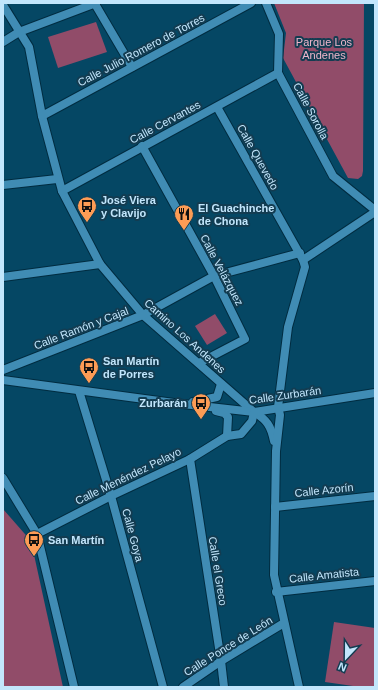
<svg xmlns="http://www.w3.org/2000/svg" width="378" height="690" viewBox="0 0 378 690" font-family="Arial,sans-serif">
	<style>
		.green { fill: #914c69 }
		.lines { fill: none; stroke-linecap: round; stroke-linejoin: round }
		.pedestrian-casing { stroke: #012c40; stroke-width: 10 }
		.minor-casing { stroke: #012c40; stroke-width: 10 }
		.pedestrian { stroke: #408cb4; stroke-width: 8 }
		.minor { stroke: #408cb4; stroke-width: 8 }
		.labels { text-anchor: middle; stroke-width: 4; stroke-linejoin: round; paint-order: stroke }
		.park-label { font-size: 11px; fill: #efb6cb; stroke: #133c51 }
		.street-label { font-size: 11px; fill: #c2e6fc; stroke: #133c51 }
		.poi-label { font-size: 11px; font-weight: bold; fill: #c2e6fc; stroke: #133c51; text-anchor: start }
	</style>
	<rect width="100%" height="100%" fill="#054764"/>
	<g class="green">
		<path d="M274 3H364L363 171 362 176 358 179 348 178 283 58 286 33Z"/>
		<path d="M96 22 107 52 58 68 48 37Z"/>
		<path d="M215 314 227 333 207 345 195 326Z"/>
		<path d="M3 509 31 541 63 687H3Z"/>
		<path d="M334 622 375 628V687H360L325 682Z"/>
	</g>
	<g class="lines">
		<g class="pedestrian-casing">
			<path id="pedestrian" d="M221 661 224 687"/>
		</g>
		<g class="minor-casing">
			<g id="minor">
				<path d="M266 3 279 34 278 73 333 176 375 210"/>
				<path d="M95 4 132 67"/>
				<path d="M3 5 29 47 42 116 62 191 100 264 143 315 254 412C267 420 271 426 274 441"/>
				<path d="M3 42 19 32 96 3"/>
				<path d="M217 107 303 260 305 267 288 327 278 407 280 415 276 451 274 575 299 687"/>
				<path d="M42 116 251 3"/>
				<path d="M142 146 214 276 245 339 199 363"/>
				<path d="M3 185 57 179"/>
				<path d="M62 191 278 73"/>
				<path d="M303 260 375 212"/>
				<path d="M3 277 100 264"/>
				<path d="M3 370 143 315 214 276 300 253"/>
				<path d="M3 380 174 403 254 412 375 393"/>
				<path d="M79 391 111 496 163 687"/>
				<path d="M193 402 217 397 221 384"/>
				<path d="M216 411 224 413 228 417 227 436"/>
				<path d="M190 459 221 661"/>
				<path d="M3 478 37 534 74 687"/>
				<path d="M275 507 375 496"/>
				<path d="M37 534 111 496 190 459 227 436 241 434 252 421 254 412"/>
				<path d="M276 592 375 581"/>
				<path d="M183 687 221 661 284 623"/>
			</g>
		</g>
		<use href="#pedestrian" class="pedestrian"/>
		<use href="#minor" class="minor"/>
	</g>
	<defs>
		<g id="bus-pin" transform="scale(1)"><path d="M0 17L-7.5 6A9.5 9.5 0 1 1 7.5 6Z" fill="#fd9c55" stroke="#133c51"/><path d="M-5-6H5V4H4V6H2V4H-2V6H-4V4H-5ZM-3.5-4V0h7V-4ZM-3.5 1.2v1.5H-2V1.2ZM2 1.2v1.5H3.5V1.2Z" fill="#111"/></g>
		<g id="restaurant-pin" transform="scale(1)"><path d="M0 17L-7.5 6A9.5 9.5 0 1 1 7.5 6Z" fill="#fd9c55" stroke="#133c51"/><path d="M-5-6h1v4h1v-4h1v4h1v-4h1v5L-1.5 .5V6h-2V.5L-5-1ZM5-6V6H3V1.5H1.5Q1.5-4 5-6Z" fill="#111"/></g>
	</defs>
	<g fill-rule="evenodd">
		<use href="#bus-pin" x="87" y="206"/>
		<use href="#restaurant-pin" x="184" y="214"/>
		<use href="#bus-pin" x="89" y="367"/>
		<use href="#bus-pin" x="201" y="403"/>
		<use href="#bus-pin" x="34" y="540"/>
	</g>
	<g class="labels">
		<g class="park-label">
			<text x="324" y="46">Parque Los<tspan x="324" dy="13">Andenes</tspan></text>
		</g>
		<g class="street-label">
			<text transform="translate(141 50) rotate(-28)" y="4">Calle Julio Romero de Torres</text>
			<text transform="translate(311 111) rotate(62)" y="4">Calle Sorolla</text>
			<text transform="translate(165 122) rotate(-28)" y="4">Calle Cervantes</text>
			<text transform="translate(258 157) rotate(61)" y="4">Calle Quevedo</text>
			<text transform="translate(222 270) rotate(62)" y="4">Calle Velázquez</text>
			<text transform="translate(81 328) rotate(-21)" y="4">Calle Ramón y Cajal</text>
			<text transform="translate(185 336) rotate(42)" y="4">Camino Los Andenes</text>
			<text transform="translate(285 395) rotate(-8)" y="4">Calle Zurbarán</text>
			<text transform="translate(128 476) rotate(-26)" y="4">Calle Menéndez Pelayo</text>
			<text transform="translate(324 490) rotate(-6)" y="4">Calle Azorín</text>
			<text transform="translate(133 535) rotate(75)" y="4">Calle Goya</text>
			<text transform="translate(218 571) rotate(81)" y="4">Calle el Greco</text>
			<text transform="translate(324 575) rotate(-6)" y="4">Calle Amatista</text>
			<text transform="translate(228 646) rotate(-32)" y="4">Calle Ponce de León</text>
		</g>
		<g class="poi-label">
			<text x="101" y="204">José Viera<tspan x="101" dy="13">y Clavijo</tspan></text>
			<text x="198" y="212">El Guachinche<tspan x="198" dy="13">de Chona</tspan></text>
			<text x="103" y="365">San Martín<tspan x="103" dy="13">de Porres</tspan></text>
			<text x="187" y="407" text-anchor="end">Zurbarán</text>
			<text x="48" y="544">San Martín</text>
		</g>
	</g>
	<rect width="378" height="690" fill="none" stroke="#c2e6fc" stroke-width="8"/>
	<g transform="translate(346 658) rotate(202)" stroke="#133c51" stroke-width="3" paint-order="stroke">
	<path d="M0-3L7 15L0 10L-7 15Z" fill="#c2e6fc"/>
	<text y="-6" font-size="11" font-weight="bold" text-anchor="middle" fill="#c2e6fc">N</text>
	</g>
</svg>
